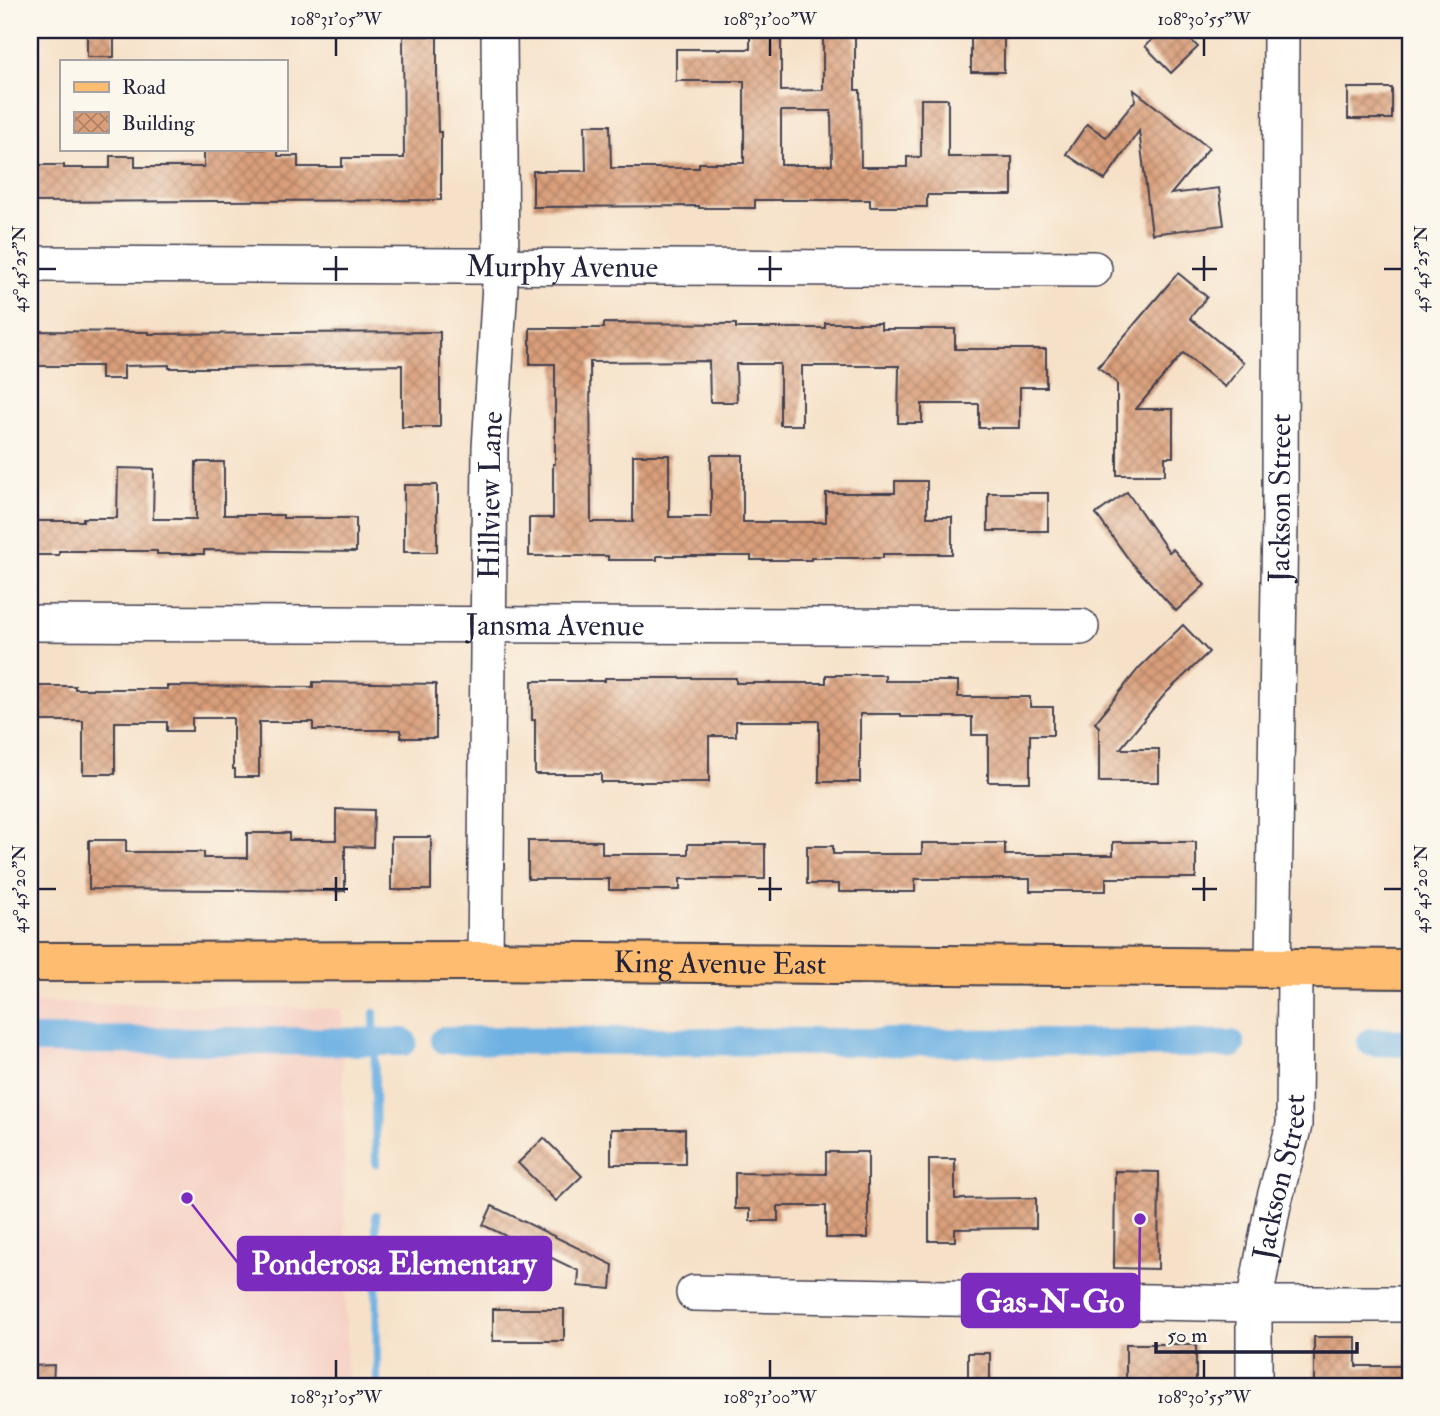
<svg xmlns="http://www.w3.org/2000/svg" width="1440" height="1416" viewBox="0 0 1440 1416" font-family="'IM FELL Double Pica',serif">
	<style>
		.built { fill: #f6d1c5 }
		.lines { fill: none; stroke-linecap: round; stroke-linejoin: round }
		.stream { stroke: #6db0e2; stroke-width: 8 }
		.canal { stroke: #6db0e2; stroke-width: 28 }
		.building { fill: url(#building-cross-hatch); fill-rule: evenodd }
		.minor-casing { stroke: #423f50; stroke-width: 38 }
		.major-casing { stroke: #423f50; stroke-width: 42 }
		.minor { stroke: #fff; stroke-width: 35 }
		.major { stroke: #fdbc70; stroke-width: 38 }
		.ticks { fill: none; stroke: #22223b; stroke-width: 2.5 }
		.labels { text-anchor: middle; stroke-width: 7; stroke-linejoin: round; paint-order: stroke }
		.street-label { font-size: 30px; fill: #22223b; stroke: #fbf7ec }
		.leader { fill: none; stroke: #7b2cbf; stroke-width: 2.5 }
		.callout-dot { fill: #7b2cbf; stroke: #fbf7ec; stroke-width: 2.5 }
		.callout { fill: #7b2cbf; stroke: #7b2cbf; stroke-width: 2.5 }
		.callout-label { font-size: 32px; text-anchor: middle; font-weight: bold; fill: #fff }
		.neatline { fill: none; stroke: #22223b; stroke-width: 2.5 }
		.ticks-label { font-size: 18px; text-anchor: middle; fill: #22223b }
	</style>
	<defs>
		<pattern id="building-cross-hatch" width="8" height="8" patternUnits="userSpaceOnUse" patternTransform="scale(1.75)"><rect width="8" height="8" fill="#da9f7a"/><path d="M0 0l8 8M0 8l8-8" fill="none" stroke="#b08165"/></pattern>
	</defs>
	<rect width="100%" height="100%" fill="#fbf7ec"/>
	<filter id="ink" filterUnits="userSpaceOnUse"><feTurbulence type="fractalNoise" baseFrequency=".0143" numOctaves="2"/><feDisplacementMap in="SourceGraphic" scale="14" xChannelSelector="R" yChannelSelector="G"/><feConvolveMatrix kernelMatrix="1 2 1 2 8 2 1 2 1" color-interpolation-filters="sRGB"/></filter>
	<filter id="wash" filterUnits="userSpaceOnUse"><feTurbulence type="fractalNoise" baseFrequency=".00686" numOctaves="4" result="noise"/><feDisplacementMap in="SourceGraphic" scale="28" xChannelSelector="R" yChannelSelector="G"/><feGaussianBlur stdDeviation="1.57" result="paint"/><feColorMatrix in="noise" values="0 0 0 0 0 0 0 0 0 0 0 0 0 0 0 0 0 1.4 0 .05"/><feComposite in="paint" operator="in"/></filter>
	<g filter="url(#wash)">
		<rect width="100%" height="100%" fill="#f6e1c8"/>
		<path class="built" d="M30 1002 342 1009 347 1386H30Z"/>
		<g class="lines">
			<g class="stream">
				<path d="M374 1013 376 1164"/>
				<path d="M376 1215 377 1386"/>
			</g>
			<g class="canal">
				<path d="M30 1040 403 1042"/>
				<path d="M445 1040 1231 1044"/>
				<path d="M1371 1042 1410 1043"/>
			</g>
		</g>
		<g id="blocks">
			<g class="building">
				<rect x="87" y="30" width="27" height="27"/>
				<path d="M750 30H781V91L823 90V30H855V90H860L861 167H907V157H921V99H948V157H1012V195H927V207H870V200H755V208H699V206L533 207V171H586L585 125H610L611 168H699V163H744V81H676V49H750ZM781 111H831L832 165H781Z"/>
				<path d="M1163 30H1181L1198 47 1171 73 1145 46Z"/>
				<rect x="971" y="34" width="33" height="38"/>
				<path d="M403 36H437V96L438 132H441V200L30 202V165H64V168H110V156H135V167H204V149H278V156H298V167H342V158H404Z"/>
				<rect x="1348" y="88" width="44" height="31"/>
				<path d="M1134 90 1209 148 1171 194 1219 188 1224 225 1152 234 1139 131 1105 180 1066 154 1087 124 1106 137 1135 101Z"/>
				<path d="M1178 273 1207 297 1190 318 1244 363 1225 387 1183 353 1136 409H1173V457H1165V475H1117V383L1098 367Z"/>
				<path d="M604 323 736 324V328H825V323H881V329H955V349H1046V387H1020V428H979V404H922V423H898L899 366H802V425H780V364H736L737 402H710L709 361 590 362 591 522H633V455H669V517H711V455H743V522H826V493H895V481H927V517H952V554H883V558H811V560H751V556H657V560H608V556H529V518H553V464H555V364H530V328H604Z"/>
				<path d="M30 331 149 332V334L440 332V427H402V365L223 368H169V365L124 366V379H101V366H30Z"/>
				<path d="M196 462H224V515H283V518H356V552L204 550V554H157V551H59V555H30V521H83V518H117L118 468 154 469 153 519H196Z"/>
				<rect x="404" y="485" width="33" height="67"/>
				<path d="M1127 492 1169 552 1173 549 1205 585 1176 611 1130 561 1096 514Z"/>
				<rect x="988" y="493" width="60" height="38"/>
				<path d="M1183 625 1209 652 1165 694 1120 749H1159V782H1099V727L1095 723 1139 668Z"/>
				<path d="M826 675H885V681H958V697H1030V707H1053V735H1030V782H988V735H972V717H901V714H860V782H819V721H736V736H709V782H601V774H535V720H532V681H605V678H736V683H826Z"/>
				<path d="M313 682 436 684V738H401V730H313V722H259V777H235V769H233V718H192V731H167V722H115V774H83V721H30V686H75V689H167V686L313 687Z"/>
				<path d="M336 809 374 810 373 847 345 846V891L89 889V840H126V852H204V858H247V833H289V840H336Z"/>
				<rect x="391" y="837" width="40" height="53"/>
				<path d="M528 841H602V854H688V844H765V879H680V890H609V879H528Z"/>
				<path d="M1113 842H1196V878H1106V891H1030V879H915V892H839V884H807V846H833V854H922V843H1005V855H1113Z"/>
				<rect x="611" y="1129" width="74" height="35"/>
				<path d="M544 1138 582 1176 556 1201 518 1163Z"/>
				<path d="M826 1152H868V1238H826V1206H778V1221H750V1209H735V1173L826 1174Z"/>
				<path d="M929 1159H955V1199L1036 1198V1228L955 1229V1241H929Z"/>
				<path d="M1115 1171 1159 1172 1158 1269 1114 1268Z"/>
				<path d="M492 1206 613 1265 611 1289 578 1286 579 1271 483 1225Z"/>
				<rect x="493" y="1309" width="71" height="32"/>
				<path d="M1314 1337H1356V1366H1410V1386H1314Z"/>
				<rect x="1126" y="1344" width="70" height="38"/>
				<rect x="968" y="1353" width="22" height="33"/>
				<path d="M54 1365 53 1386H30V1366Z"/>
			</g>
		</g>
	</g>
	<g filter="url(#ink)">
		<use href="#blocks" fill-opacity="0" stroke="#423f50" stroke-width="2"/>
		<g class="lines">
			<g class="minor-casing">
				<g id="minor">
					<path id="s1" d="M30 264 1094 269"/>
					<path id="s2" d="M30 623 1081 627"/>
					<path id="s3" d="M485 961 490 448 501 268 499 30"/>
					<path id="s4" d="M1273 967 1280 518 1281 30"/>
					<path d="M694 1293 1254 1304H1410"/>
					<path id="s5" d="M1254 1386V1304L1273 1205 1294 1125 1295 968"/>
				</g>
			</g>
			<g class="major-casing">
				<g id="major">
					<path id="s6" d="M30 962 485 961 1410 969"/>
				</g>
			</g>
			<use href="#minor" class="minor"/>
			<use href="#major" class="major"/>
		</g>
	</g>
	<path class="ticks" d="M336 38V56M770 38V56M1204 38V56M336 256V281M770 256V281M1204 256V281M38 269H56M323 269H348M758 269H782M1192 269H1217M1384 269H1402M336 877V901M770 877V901M1204 877V901M38 889H56M323 889H348M758 889H782M1192 889H1217M1384 889H1402M336 1360V1378M770 1360V1378M1204 1360V1378"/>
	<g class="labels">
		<g class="street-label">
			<text dy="10" stroke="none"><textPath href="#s1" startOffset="532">Murphy Avenue</textPath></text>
			<text dy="10" stroke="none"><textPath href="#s3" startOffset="466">Hillview Lane</textPath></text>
			<text dy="10" stroke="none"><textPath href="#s4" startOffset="469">Jackson Street</textPath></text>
			<text dy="10" stroke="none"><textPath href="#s2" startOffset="525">Jansma Avenue</textPath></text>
			<text dy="10" stroke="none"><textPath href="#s6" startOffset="690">King Avenue East</textPath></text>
			<text dy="10" stroke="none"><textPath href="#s5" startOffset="212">Jackson Street</textPath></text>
		</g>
	</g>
	<path class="leader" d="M187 1198L238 1263M1140 1219L1139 1301"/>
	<g class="callout-dot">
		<circle cx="187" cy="1198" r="7"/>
		<circle cx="1140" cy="1219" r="7"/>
	</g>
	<g class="callout">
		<rect x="238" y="1237" width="313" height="53" rx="7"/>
		<rect x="962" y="1274" width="177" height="53" rx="7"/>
	</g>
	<g class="callout-label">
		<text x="394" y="1274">Ponderosa Elementary</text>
		<text x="1050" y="1312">Gas-N-Go</text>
	</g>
	<rect width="1440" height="1416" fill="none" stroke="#fbf7ec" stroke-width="77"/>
	<rect x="60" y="60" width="228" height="91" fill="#fbf7ec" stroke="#a4a2a5" stroke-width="2"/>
	<rect x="74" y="82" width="35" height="10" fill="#fdbc70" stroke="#a4a2a5" stroke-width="2"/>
	<text x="122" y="94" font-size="21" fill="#22223b">Road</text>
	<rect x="74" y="112" width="35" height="21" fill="url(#building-cross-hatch)" stroke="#a4a2a5" stroke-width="2"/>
	<text x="122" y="130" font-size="21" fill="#22223b">Building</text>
	<path d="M1156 1342v10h201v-10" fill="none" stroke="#22223b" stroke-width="3.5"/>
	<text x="1167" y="1342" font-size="21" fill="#22223b" stroke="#fbf7ec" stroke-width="5" paint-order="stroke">50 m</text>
	<rect x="38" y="38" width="1364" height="1340" class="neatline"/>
	<g class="ticks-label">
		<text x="336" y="25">108°31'05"W</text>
		<text x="770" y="25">108°31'00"W</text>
		<text x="1204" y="25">108°30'55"W</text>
		<text transform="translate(19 269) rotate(-90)" y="6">45°45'25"N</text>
		<text transform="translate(1421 269) rotate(-90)" y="6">45°45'25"N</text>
		<text transform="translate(19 889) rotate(-90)" y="6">45°45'20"N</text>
		<text transform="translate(1421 889) rotate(-90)" y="6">45°45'20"N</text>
		<text x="336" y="1403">108°31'05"W</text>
		<text x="770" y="1403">108°31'00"W</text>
		<text x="1204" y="1403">108°30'55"W</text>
	</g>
</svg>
